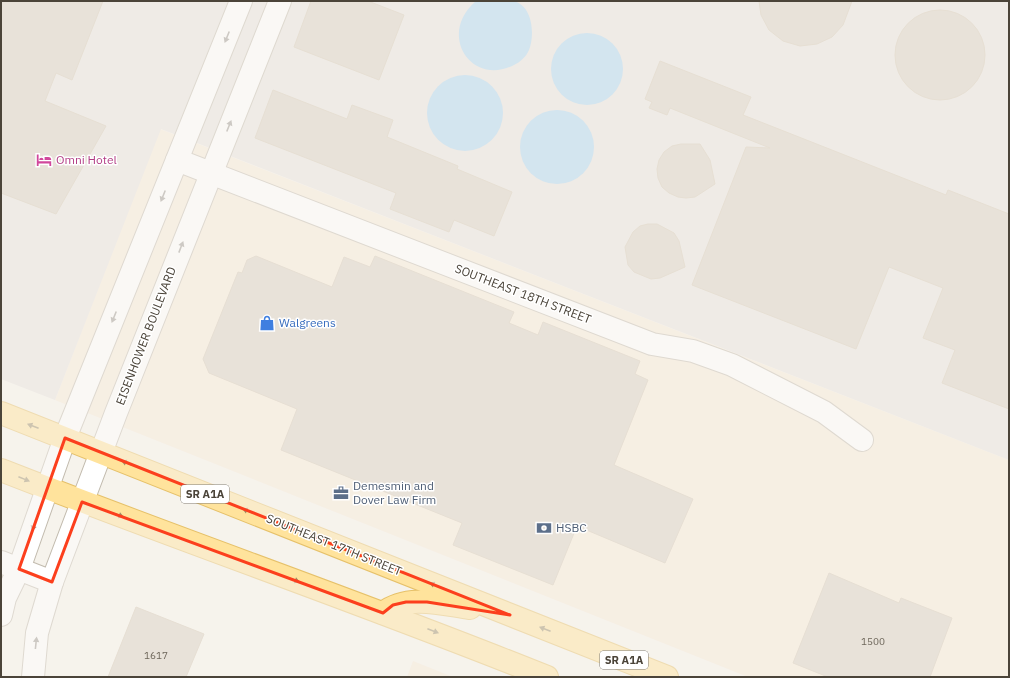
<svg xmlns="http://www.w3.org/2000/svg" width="1010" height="678" viewBox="0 0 1010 678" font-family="'IBM Plex Sans',sans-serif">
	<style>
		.commercial { fill: #f7ead8 }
		.industrial { fill: #e6e2dd }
		.water { fill: #a9d4f2 }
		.building { fill: #d8cfc1; stroke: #d3c7b4 }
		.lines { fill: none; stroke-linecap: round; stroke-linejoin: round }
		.minor-casing { stroke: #c2bbae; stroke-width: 24 }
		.major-casing { stroke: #e6c16a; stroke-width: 24 }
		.minor { stroke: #fff; stroke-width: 22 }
		.major { stroke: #ffe39c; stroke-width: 22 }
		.oneway { fill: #9c9892 }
		.oneway2 { fill: #9c8c66 }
		.marked { fill: none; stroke: #fc3f1d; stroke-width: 3; stroke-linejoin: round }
		.labels { text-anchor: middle; stroke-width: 3; stroke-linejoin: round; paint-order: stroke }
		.number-label { font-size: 10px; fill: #6e675b }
		.shield { fill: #fff; stroke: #817c74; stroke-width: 1 }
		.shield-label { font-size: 11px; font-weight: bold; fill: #4b4439 }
		.hotel-label { font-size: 12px; fill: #b23c85; stroke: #fff; text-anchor: start }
		.street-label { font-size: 12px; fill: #4b4439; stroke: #fff }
		.shop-label { font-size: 12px; fill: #366cbe; stroke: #fff; text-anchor: start }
		.service-label { font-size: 12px; fill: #4e5e75; stroke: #fff; text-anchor: start }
	</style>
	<rect width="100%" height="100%" fill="#f6f3ec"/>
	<g class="commercial">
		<path d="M160 129 1009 460V677H748L55 400Z"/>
		<path d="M413 661 453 677H407Z"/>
	</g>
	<path class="industrial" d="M1 1H1009V460L161 129 55 400 1 379Z"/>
	<g class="water">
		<path d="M476 1C488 1 502 0 513 1 533 5 535 35 529 50 526 57 520 62 514 65 471 87 437 34 476 1Z"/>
		<circle cx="587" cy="69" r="36"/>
		<circle cx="465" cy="113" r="38"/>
		<circle cx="557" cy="147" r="37"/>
	</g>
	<g class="building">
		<path d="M1 1H103L72 80 56 73 45 101 106 126 56 214 1 193Z"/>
		<path d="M311 1H368L404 15 379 80 294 47Z"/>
		<path d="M759 1H852L843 25 832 37 817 44 800 46 783 41 769 30 761 15Z"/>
		<circle cx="940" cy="55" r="45"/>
		<path d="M660 61 751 97 743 115 946 195 948 190 1009 214V409L942 383 955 350 923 338 943 288 889 267 856 349 692 285 746 147 770 148 670 108 667 115 649 108 652 102 645 99Z"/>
		<path d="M273 90 347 119 352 105 393 120 387 137 458 166 457 169 512 192 494 236 454 220 449 232 390 209 396 193 255 138Z"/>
		<path d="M681 144H700L710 160 715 184 695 197 686 198 678 197 669 193 662 187 658 178 657 169 659 160 664 152 672 146Z"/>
		<path d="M648 224H657L674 233 679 241 685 267 660 278 651 279 634 272 628 265 625 247 633 232 640 226Z"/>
		<path d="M256 256 332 287 344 257 370 267 375 256 514 312 509 323 538 335 543 322 640 361 635 374 648 380 614 465 693 499 665 563 577 526 553 585 453 545 462 523 281 450 297 409 209 373 203 359 238 272 242 273 247 260Z"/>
		<path d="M829 573 899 603 901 598 952 618 930 677H828L793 663Z"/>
		<path d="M136 607 204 634 186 677H108Z"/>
	</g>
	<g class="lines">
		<g class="minor-casing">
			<g id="minor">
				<path d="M177 160 652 344 693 351 732 365 824 412 862 440"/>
				<path d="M1 562 52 582"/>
				<path d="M1 615 5 598 19 569 65 438 241 1"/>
				<path d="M33 677 37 633 52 582 116 413 280 1"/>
			</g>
		</g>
		<g class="major-casing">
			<g id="major">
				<path d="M1 413 667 677"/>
				<path d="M1 470C182 541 366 604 547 677"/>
				<path d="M383 613C408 594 441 604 470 608"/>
			</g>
		</g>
		<use href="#minor" class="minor"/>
		<use href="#major" class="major"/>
	</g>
	<defs><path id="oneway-solid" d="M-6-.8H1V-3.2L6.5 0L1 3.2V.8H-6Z"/></defs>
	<g class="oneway">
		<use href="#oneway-solid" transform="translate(227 37) rotate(112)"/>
		<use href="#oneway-solid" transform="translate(229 126) rotate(-68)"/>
		<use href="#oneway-solid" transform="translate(163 196) rotate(112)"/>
		<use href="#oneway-solid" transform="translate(181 247) rotate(-69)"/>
		<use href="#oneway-solid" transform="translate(114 317) rotate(112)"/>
		<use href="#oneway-solid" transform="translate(34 525) rotate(109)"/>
		<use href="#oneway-solid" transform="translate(36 643) rotate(-84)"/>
	</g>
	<g class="oneway2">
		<use href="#oneway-solid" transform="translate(33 426) rotate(-159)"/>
		<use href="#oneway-solid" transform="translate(127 463) rotate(-158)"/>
		<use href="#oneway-solid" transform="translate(24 479) rotate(22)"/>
		<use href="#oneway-solid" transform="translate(248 511) rotate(-158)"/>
		<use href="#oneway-solid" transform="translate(118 515) rotate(20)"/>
		<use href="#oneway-solid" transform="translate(294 580) rotate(20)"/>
		<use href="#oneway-solid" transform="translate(435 585) rotate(-158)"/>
		<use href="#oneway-solid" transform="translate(545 629) rotate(-159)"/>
		<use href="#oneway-solid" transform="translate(433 631) rotate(21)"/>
	</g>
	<path d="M0 0H1010V678H0ZM65 438 510 615 427 602H406L393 605 383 613 82 502 52 582 19 569Z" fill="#f6f3ec" fill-opacity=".55" fill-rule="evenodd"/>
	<path class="marked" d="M65 438 510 615 427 602H406L393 605 383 613 82 502 52 582 19 569Z"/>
	<defs>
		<g id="hotel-bare" transform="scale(1.2)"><path d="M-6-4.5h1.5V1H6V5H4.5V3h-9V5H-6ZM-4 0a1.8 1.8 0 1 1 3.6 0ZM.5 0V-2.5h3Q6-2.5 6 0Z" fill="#d1479c" stroke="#fff" stroke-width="2.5" paint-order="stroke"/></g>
		<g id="shop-bare" transform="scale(1.2)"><path d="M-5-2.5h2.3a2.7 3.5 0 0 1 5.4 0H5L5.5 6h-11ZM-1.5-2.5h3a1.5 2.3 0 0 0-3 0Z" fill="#3f7fe0" stroke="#fff" stroke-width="2.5" paint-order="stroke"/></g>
		<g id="office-bare" transform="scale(1.2)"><path d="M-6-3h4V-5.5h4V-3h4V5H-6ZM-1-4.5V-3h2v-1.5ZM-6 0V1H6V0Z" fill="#5c6f8a" stroke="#fff" stroke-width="2.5" paint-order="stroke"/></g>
		<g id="bank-bare" transform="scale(1.2)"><path d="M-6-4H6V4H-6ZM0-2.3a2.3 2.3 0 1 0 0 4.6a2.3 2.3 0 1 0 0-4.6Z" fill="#5c6f8a" stroke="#fff" stroke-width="2.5" paint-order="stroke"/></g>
	</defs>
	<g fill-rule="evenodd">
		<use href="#hotel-bare" x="44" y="160"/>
		<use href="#shop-bare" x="267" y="323"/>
		<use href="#office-bare" x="341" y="493"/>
		<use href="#bank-bare" x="544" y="528"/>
	</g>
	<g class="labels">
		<g class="number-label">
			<text x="873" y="645">1500</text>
			<text x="156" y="659">1617</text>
		</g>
		<g class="shield">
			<rect x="181" y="485" width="48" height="18" rx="3"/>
			<rect x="600" y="651" width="48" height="18" rx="3"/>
		</g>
		<g class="shield-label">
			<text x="205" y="498">SR A1A</text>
			<text x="624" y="664">SR A1A</text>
		</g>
		<g class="hotel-label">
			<text x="56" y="164">Omni Hotel</text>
		</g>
		<g class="street-label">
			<text transform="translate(523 294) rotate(21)" y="4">SOUTHEAST 18TH STREET</text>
			<text transform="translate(146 336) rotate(-69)" y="4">EISENHOWER BOULEVARD</text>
			<text transform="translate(334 545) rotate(22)" y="4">SOUTHEAST 17TH STREET</text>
		</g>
		<g class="shop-label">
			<text x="279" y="327">Walgreens</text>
		</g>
		<g class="service-label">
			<text x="353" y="490">Demesmin and<tspan x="353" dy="14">Dover Law Firm</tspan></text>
			<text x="556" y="532">HSBC</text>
		</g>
	</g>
	<rect width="1010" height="678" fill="none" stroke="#4b4439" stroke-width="4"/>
</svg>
